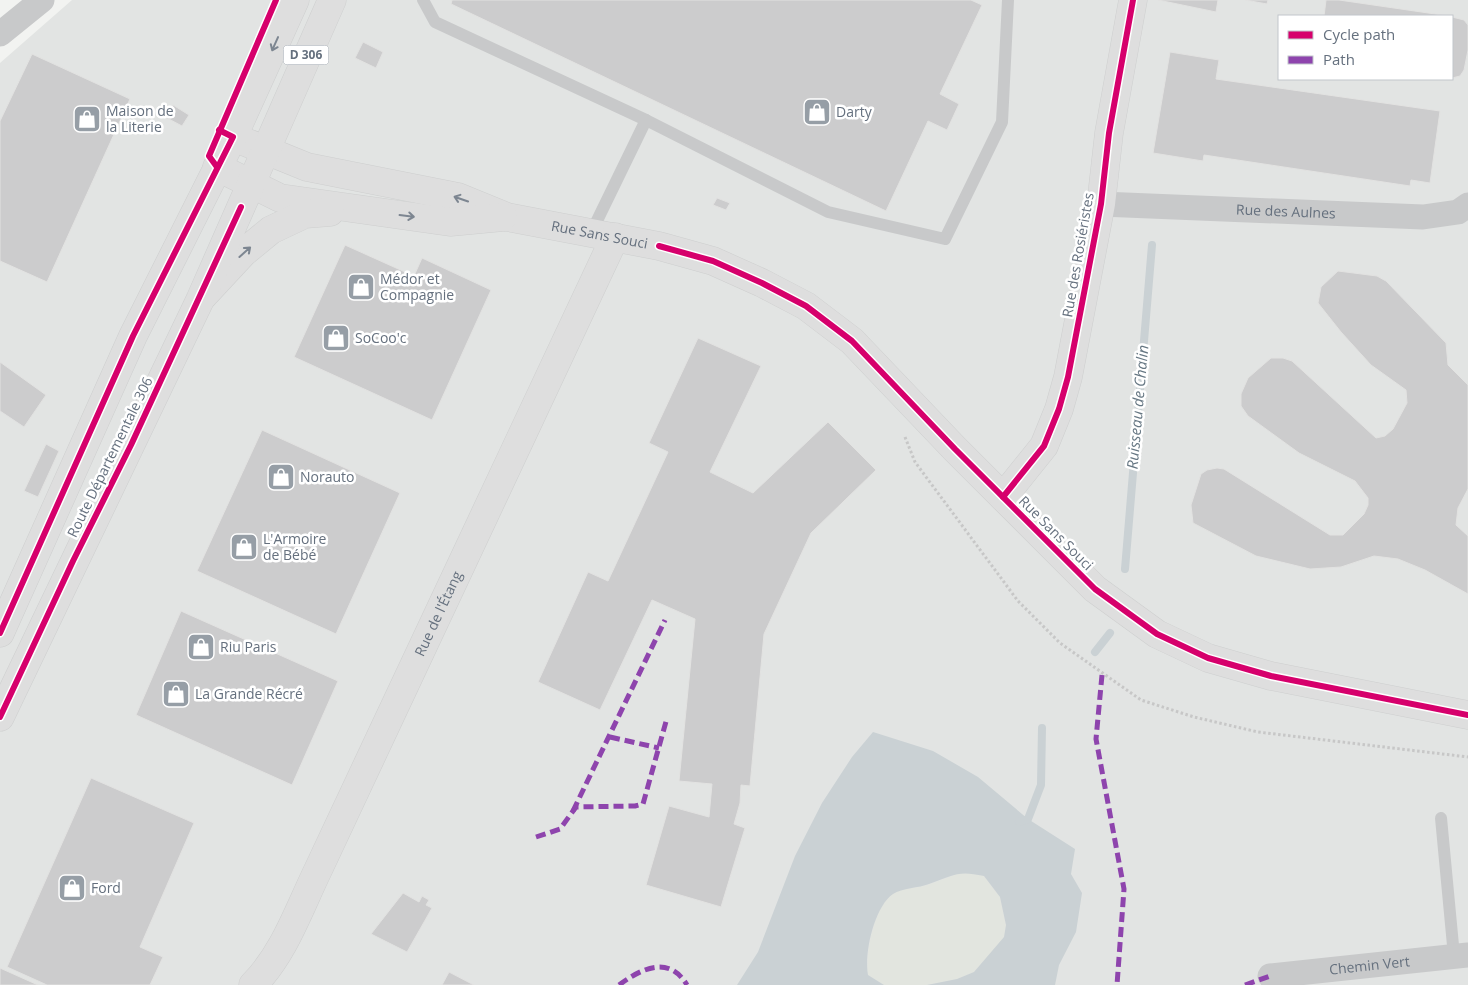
<svg xmlns="http://www.w3.org/2000/svg" width="1468" height="985" viewBox="0 0 1468 985" font-family="'Open Sans',sans-serif">
	<style>
		.built { fill: #e2e4e3; fill-rule: evenodd }
		.green { fill: #e2e5df }
		.water { fill: #cad1d4 }
		.lines { fill: none; stroke-linecap: round; stroke-linejoin: round }
		.stream { stroke: #cad1d4; stroke-width: 8 }
		.building { fill: #cccccd; stroke: #e2e2e1 }
		.secondary-casing { stroke: #cecfcf; stroke-width: 29 }
		.primary-casing { stroke: #cecfcf; stroke-width: 29 }
		.path { stroke: #c7c7c7; stroke-width: 3; stroke-dasharray: 2.5 2.5; stroke-linecap: butt }
		.lane { stroke: #c8c9ca; stroke-width: 12 }
		.street { stroke: #c8c9ca; stroke-width: 25 }
		.secondary { stroke: #dedede; stroke-width: 28 }
		.primary { stroke: #dedede; stroke-width: 28 }
		.quiet { stroke: #8e44ad; stroke-width: 5; stroke-dasharray: 10 5; stroke-linecap: butt }
		.cycleway-casing { stroke: #fff; stroke-width: 9 }
		.cycleway { stroke: #d6006c; stroke-width: 6 }
		.oneway { stroke: #7d8691 }
		.labels { text-anchor: middle; stroke-width: 5; stroke-linejoin: round; paint-order: stroke }
		.shield { fill: #fff; stroke: #939ba5; stroke-width: 1 }
		.shield-label { font-size: 12px; font-weight: bold; fill: #65707e }
		.poi-label { font-size: 14px; fill: #65707e; stroke: #fff; text-anchor: start }
		.street-label { font-size: 14px; fill: #65707e; stroke: #fff }
		.water-label { font-size: 15px; font-style: italic; fill: #667783; stroke: #fff }
	</style>
	<rect width="100%" height="100%" fill="#f2f3f1"/>
	<path class="built" d="M72 0H1468V985H0V63ZM1279 16H1452V79H1279Z"/>
	<path class="green" d="M964 871 984 876 1000 897 1006 925 1005 937 974 972 957 979 927 985H884L868 975C865 955 874 904 894 893 902 888 915 888 924 886 937 882 951 876 964 871Z"/>
	<path class="water" d="M873 732 933 751 978 777 1028 819 1075 849 1071 874 1082 893 1076 932 1059 965 1055 985H927L957 979 974 972 1004 937 1006 925 1000 897 984 876C958 870 954 875 929 884 919 888 902 888 893 894 874 907 864 954 868 975L884 985H737L758 952 795 856 822 803 852 757Z"/>
	<g class="lines">
		<g class="stream">
			<path d="M1125 569 1152 245"/>
			<path d="M1095 652 1110 633"/>
			<path d="M1019 822 1028 819 1041 785 1042 728"/>
		</g>
	</g>
	<g class="building">
		<path d="M452 0H971L982 5 940 94 959 104 947 130 928 121 886 211 451 4Z"/>
		<path d="M1158 0H1218L1216 12Z"/>
		<path d="M1245 0H1268L1267 4Z"/>
		<path d="M1326 0H1339L1449 16H1324Z"/>
		<path d="M1452 17 1464 20 1468 25V50L1464 70 1460 76 1452 78Z"/>
		<path d="M363 42 383 52 376 68 355 58Z"/>
		<path d="M1170 52 1219 60 1216 79 1440 111 1430 183 1411 180 1410 186 1204 155 1203 161 1153 153Z"/>
		<path d="M32 54 130 99 47 282 0 261V121Z"/>
		<path d="M173 105 189 115 182 126 165 117Z"/>
		<path d="M717 198 730 203 726 210 713 205Z"/>
		<path d="M345 245 414 276 422 258 491 290 432 420 294 357Z"/>
		<path d="M1338 271 1377 276 1386 281 1446 343 1448 365 1468 385V489L1458 508 1456 525 1468 536V594L1425 570 1398 559 1374 556 1341 567 1310 569 1256 556 1193 523 1191 505 1201 474 1207 470 1217 468 1224 469 1330 535H1343L1364 514 1368 505V498L1355 481 1299 453 1248 416 1241 406V394L1248 378 1271 358H1283L1292 361 1376 438 1385 436 1393 429 1407 403 1406 390 1371 365 1341 332 1318 303 1321 287Z"/>
		<path d="M698 338 761 366 710 472 753 493 828 422 876 470 811 533 764 634 750 786 741 785 740 803 734 824 745 828 721 907 646 885 669 806 709 817 712 784 679 781 695 619 652 600 600 710 538 682 588 572 608 581 668 452 649 443Z"/>
		<path d="M0 362 46 395 24 427 0 411Z"/>
		<path d="M262 430 400 493 336 634 197 571Z"/>
		<path d="M46 444 59 451 38 497 24 491Z"/>
		<path d="M181 611 338 681 292 785 136 715Z"/>
		<path d="M91 778 194 823 140 947 163 957 150 985H47L7 967Z"/>
		<path d="M403 893 419 902 422 896 429 900 426 905 432 908 407 952 371 934Z"/>
		<path d="M0 968 38 985H0Z"/>
		<path d="M449 972 474 985H442Z"/>
	</g>
	<g class="lines">
		<g class="secondary-casing">
			<g id="secondary">
				<path id="s3" d="M233 137 307 167 458 197 507 217 659 246 713 261 762 283 806 306 852 341 955 449 1095 589 1157 634 1208 658 1271 676 1468 715"/>
				<path d="M217 167 280 198 450 222 503 217"/>
				<path d="M203 296 243 253 271 230 305 214 330 212"/>
				<path d="M1003 497 1044 446 1059 409 1068 377 1101 204 1109 133 1133 0"/>
				<path id="s4" d="M253 985C284 954 299 909 318 870L615 237"/>
			</g>
		</g>
		<g class="primary-casing">
			<g id="primary">
				<path d="M0 633 133 336 233 137 295 0"/>
				<path d="M0 717 200 300 332 0"/>
			</g>
		</g>
		<path class="path" d="M905 437 915 462 1018 601 1060 643 1141 700 1194 717 1258 732 1468 757"/>
		<g class="lane">
			<path d="M423 0 435 22 646 120 828 212 945 239 1002 122 1008 0"/>
			<path d="M591 233 646 120"/>
			<path d="M1441 818 1454 956"/>
		</g>
		<g class="street">
			<path d="M0 34 42 0"/>
			<path id="s1" d="M1101 204 1423 217 1458 212 1468 205"/>
			<path id="s2" d="M1270 976 1468 955"/>
		</g>
		<use href="#secondary" class="secondary"/>
		<use href="#primary" class="primary"/>
		<g class="quiet">
			<path d="M1102 675 1096 739 1124 889 1117 985"/>
			<path d="M610 737 659 748"/>
			<path d="M573 811 665 620"/>
			<path d="M536 837 560 829 576 807 635 806 643 804 667 718"/>
			<path d="M619 985C642 968 669 955 687 985"/>
			<path d="M1245 985 1270 976"/>
		</g>
		<g class="cycleway-casing">
			<g id="cycleway">
				<path d="M217 167 209 156 276 0"/>
				<path d="M659 246 713 261 762 283 806 306 852 341 955 449 1095 589 1157 634 1208 658 1271 676 1468 715"/>
				<path d="M1003 497 1044 446 1059 409 1068 377 1101 204 1109 133 1133 0"/>
				<path d="M0 633 133 336 233 137 219 130"/>
				<path d="M0 717 73 561 131 445 241 207"/>
			</g>
		</g>
		<use href="#cycleway" class="cycleway"/>
	</g>
	<defs><path id="oneway-shaft" d="M-6 0H5M1.5-3L5.5 0L1.5 3" fill="none" stroke-width="1.6" stroke-linecap="round" stroke-linejoin="round" transform="scale(1.25)"/></defs>
	<g class="oneway">
		<use href="#oneway-shaft" transform="translate(275 44) rotate(114)"/>
		<use href="#oneway-shaft" transform="translate(461 199) rotate(-161)"/>
		<use href="#oneway-shaft" transform="translate(407 216) rotate(7)"/>
		<use href="#oneway-shaft" transform="translate(245 252) rotate(-42)"/>
	</g>
	<defs>
		<g id="shop-square" transform="scale(1.4375)"><rect x="-9" y="-9" width="18" height="18" rx="4" fill="#969ea6" stroke="#fff"/><path d="M-5-2.5h2.3a2.7 3.5 0 0 1 5.4 0H5L5.5 6h-11ZM-1.5-2.5h3a1.5 2.3 0 0 0-3 0Z" fill="#fff"/></g>
	</defs>
	<g fill-rule="evenodd">
		<use href="#shop-square" x="817" y="112"/>
		<use href="#shop-square" x="87" y="119"/>
		<use href="#shop-square" x="361" y="287"/>
		<use href="#shop-square" x="336" y="338"/>
		<use href="#shop-square" x="281" y="477"/>
		<use href="#shop-square" x="244" y="547"/>
		<use href="#shop-square" x="201" y="647"/>
		<use href="#shop-square" x="176" y="694"/>
		<use href="#shop-square" x="72" y="888"/>
	</g>
	<g class="labels">
		<rect class="shield" x="283.5" y="45.5" width="45" height="19" rx="4"/>
		<g class="shield-label">
			<text x="306" y="59">D 306</text>
		</g>
		<g class="poi-label">
			<text x="106" y="116">Maison de<tspan x="106" dy="16">la Literie</tspan></text>
			<text x="836" y="117">Darty</text>
			<text x="380" y="284">Médor et<tspan x="380" dy="16">Compagnie</tspan></text>
			<text x="355" y="343">SoCoo'c</text>
			<text x="300" y="482">Norauto</text>
			<text x="263" y="544">L'Armoire<tspan x="263" dy="16">de Bébé</tspan></text>
			<text x="220" y="652">Riu Paris</text>
			<text x="195" y="699">La Grande Récré</text>
			<text x="91" y="893">Ford</text>
		</g>
		<g class="street-label">
			<text dy="5" stroke="none"><textPath href="#s1" startOffset="185">Rue des Aulnes</textPath></text>
			<text dy="5" stroke="none"><textPath href="#s3" startOffset="381">Rue Sans Souci</textPath></text>
			<text transform="translate(1078 255) rotate(-80)" y="5">Rue des Rosiéristes</text>
			<text transform="translate(110 457) rotate(-64)" y="5">Route Départementale 306</text>
			<text transform="translate(1056 533) rotate(45)" y="5">Rue Sans Souci</text>
			<text dy="5" stroke="none"><textPath href="#s4" startOffset="416">Rue de l'Étang</textPath></text>
			<text dy="5" stroke="none"><textPath href="#s2" startOffset="100">Chemin Vert</textPath></text>
		</g>
		<g class="water-label">
			<text transform="translate(1138 407) rotate(-85)" y="5">Ruisseau de Chalin</text>
		</g>
	</g>
	<rect x="1278" y="15" width="175" height="65" fill="#ffffff" stroke="#c1c6cb"/>
	<rect x="1288" y="31" width="25" height="8" fill="#d6006c" stroke="#c1c6cb"/>
	<text x="1323" y="40" font-size="15" fill="#65707e">Cycle path</text>
	<rect x="1288" y="56" width="25" height="8" fill="#8e44ad" stroke="#c1c6cb"/>
	<text x="1323" y="65" font-size="15" fill="#65707e">Path</text>
</svg>
